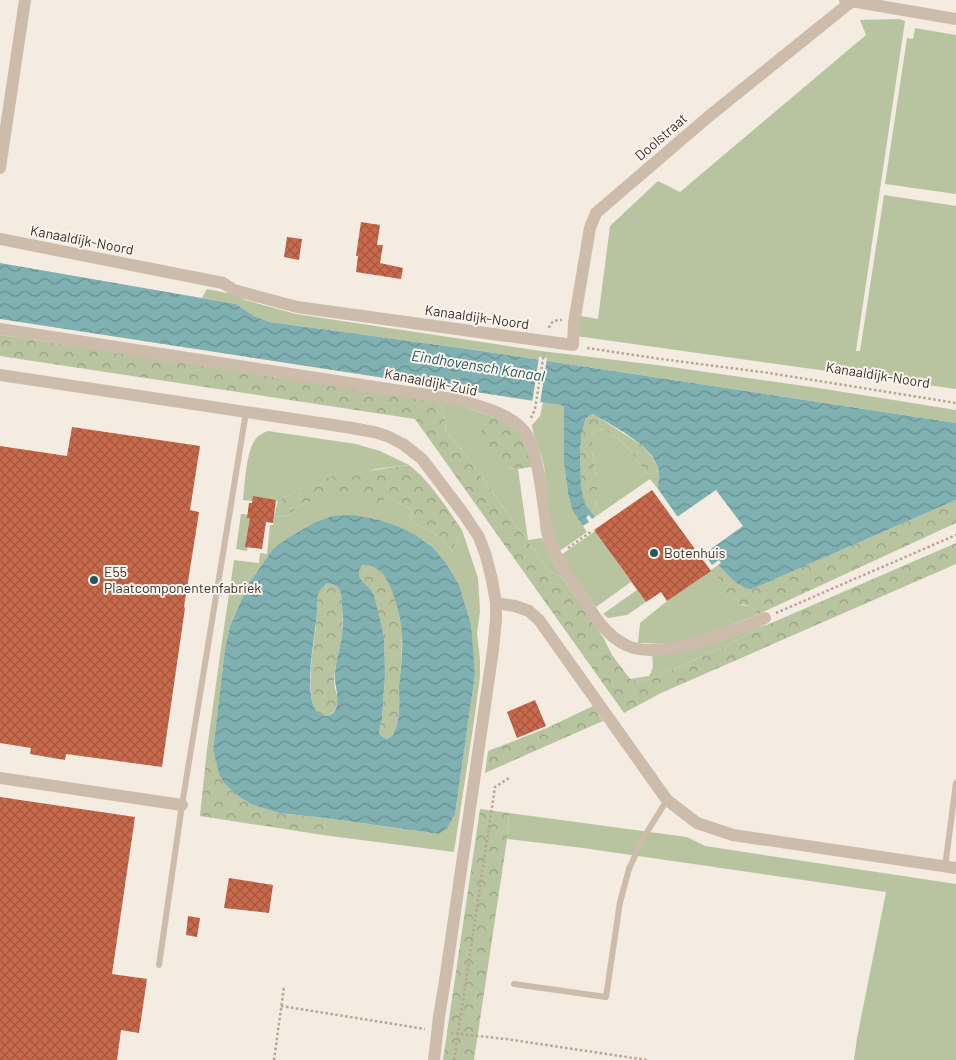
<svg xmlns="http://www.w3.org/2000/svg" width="956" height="1060" viewBox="0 0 956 1060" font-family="Barlow,sans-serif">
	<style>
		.grass { fill: #b8c4a0 }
		.forest { fill: url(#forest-crowns) }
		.water { fill: url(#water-waves); fill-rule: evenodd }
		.pier { fill: #f4ebe1 }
		.building { fill: url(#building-cross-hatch) }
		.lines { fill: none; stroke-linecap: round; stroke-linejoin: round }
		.path { stroke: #b9a596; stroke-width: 2.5; stroke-dasharray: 2.5 2.5; stroke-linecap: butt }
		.service { stroke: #cdbbac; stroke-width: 6 }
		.minor { stroke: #cdbbac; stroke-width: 12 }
		.poi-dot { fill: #1f5a5e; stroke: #fbf5ee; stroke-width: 2 }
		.labels { text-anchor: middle; stroke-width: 4; stroke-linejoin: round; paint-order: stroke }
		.street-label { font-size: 14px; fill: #3b302b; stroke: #fbf5ee }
		.poi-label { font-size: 14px; fill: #3b302b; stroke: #fbf5ee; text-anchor: start }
		.water-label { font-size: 15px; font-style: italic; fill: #1f5a5e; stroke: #fbf5ee }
	</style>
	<defs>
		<pattern id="forest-crowns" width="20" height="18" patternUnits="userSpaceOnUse" patternTransform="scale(1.25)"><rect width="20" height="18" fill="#b8c4a0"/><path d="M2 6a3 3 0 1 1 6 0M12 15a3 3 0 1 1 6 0" fill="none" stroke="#97a083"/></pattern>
		<pattern id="water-waves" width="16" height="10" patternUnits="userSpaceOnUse" patternTransform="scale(1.25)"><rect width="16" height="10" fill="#7fb0b2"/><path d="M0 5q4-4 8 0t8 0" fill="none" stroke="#699091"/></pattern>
		<pattern id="building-cross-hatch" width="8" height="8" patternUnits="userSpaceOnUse" patternTransform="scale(1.25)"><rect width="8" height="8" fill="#c8694b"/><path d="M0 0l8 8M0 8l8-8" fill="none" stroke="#a4573f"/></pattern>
	</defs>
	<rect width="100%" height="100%" fill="#f4ebe1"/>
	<g class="grass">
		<path d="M900 19 905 21 856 351H860L884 195 956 206V389L576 336 581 316 598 319 610 226 658 181 680 192 866 35 860 20Z"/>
		<path d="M915 28 956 35V194L885 184 907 38 913 39Z"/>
		<path d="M207 289 232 294 245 300 296 314 541 351 657 365 812 387 956 410V423L475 350 270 322 254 316 236 304 202 298Z"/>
		<path d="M438 401 457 405 490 416 506 468 518 469 528 540 542 538 554 564 562 577 549 571 471 462 446 431 444 414Z"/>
		<path d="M543 402 561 405 564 407V463L568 494 573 512 587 532 561 550H558C545 521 550 488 542 458 540 449 532 433 532 425L540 416Z"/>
		<path d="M597 429 605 430 620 440 630 450 645 472 652 474 659 470 658 489 650 479 595 517 590 511 596 507 597 500V476L592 452V435Z"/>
		<path d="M268 431 356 444 380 451 409 465 376 469 299 489 278 501 254 498 253 501 243 500C245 484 246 452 255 440 258 435 263 433 268 431Z"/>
		<path d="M338 491 370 492 386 496 412 510 411 522 438 535 452 551 462 530 478 578 480 611 477 633 480 660V677L474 721 454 852 323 835 326 818 439 834 455 814 475 675 260 567 249 583 230 626 225 649 213 750 207 749 221 648 234 560 259 563 260 553 267 554 270 525H273L274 516 285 517 303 504Z"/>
		<path d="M241 514 252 515 247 551 236 549Z"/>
		<path d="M595 531 631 582 596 607 561 555Z"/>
		<path d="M718 565V581L742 605 750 606 759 614 706 635 669 644 638 643 640 623 667 601Z"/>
		<path d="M637 590 646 602 627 615 608 618 603 614Z"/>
		<path d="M769 624 717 650 651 679 639 682 630 679 649 676C654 669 653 662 652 655L738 633Z"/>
		<path d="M509 813 687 837 705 846 956 884V1060H854L857 1038 886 892 583 848 507 839Z"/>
	</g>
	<g class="forest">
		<path d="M0 335 438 401 444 414 446 431 471 462 549 571 562 577 604 639 612 655 630 679 639 682 651 679 717 650 769 624 956 543V564L661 693 624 713 415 419 0 356Z"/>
		<path d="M593 414 643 446 653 458 659 470 652 474 645 472 630 450 620 440 605 430 597 429 592 435V452L597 476V500L596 507 590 511 585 504 581 486 580 450 582 431 586 418Z"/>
		<path d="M490 416C503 418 519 430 525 443 528 451 530 459 532 467L518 469 506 468 494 458 482 436 479 422Z"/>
		<path d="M409 465C431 482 446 507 462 530L452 551 438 535 411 522 412 510 386 496 377 509 371 506 370 492H338L303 504 285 517 274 516 278 501 299 489 333 476Z"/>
		<path d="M956 500V523L759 614 750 606 736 603 723 595 718 581V565L741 586 752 589Z"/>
		<path d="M362 565C369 565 375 566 380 571 391 582 399 609 401 624 403 645 401 666 399 686 399 699 401 720 394 732 392 736 389 738 386 739L380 735 379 731 382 719 385 674 384 636 380 619 370 589 361 580 359 576V569Z"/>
		<path d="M327 583C343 584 342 596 342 608 342 617 343 626 342 635 340 648 336 660 335 672 334 677 334 683 335 688 336 694 340 700 337 706 335 712 328 718 322 716 302 710 314 641 316 625 317 616 316 607 317 598 318 592 322 587 327 583Z"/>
		<path d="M593 706 603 721 485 773 488 751 547 728Z"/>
		<path d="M207 749 213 750 219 774 241 798 253 805 279 813 326 818 323 835 200 816Z"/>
		<path d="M480 809 509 813 507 839 474 1060H443Z"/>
	</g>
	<g class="water">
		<path d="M0 263 236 304 254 316 270 322 475 350 956 423V500L752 589C740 590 727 573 718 565L721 563 719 560 712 565 658 489 659 470 653 457 643 446 625 433 593 414 586 418 582 431 580 450 581 486 585 504 595 517 592 519 589 515 586 517 589 522 583 526 573 512 568 494 564 463V407L561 405 0 319Z"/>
		<path d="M353 515 379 520 397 526 415 535 432 547 445 562 459 585 471 625 475 675 455 814 447 828 439 834 326 818 279 813 253 805 241 798 225 784 219 774 213 750 225 649 230 626 249 583 273 549 288 538 314 523 332 516ZM362 565C368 565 375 566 380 571 391 581 399 609 401 624 404 644 401 666 399 686 399 699 401 720 394 732 393 736 389 738 386 739L380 735 379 731 382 719 385 674 384 636 374 596 370 589 361 580 359 576V569ZM327 583C343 584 342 596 342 608 343 617 343 626 342 635 340 649 335 662 335 676 334 688 344 707 330 715 326 717 322 716 319 714 303 700 313 649 315 629 316 622 317 616 317 610 317 606 317 602 317 598 318 592 322 587 327 583Z"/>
	</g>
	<g class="pier">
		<path d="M539 357 547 358 540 404 532 403Z"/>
		<path d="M716 490 743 526 704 554 677 517Z"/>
	</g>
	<g class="building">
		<path d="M361 222 380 225 377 245H383L380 263 403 268 401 279 356 272 358 256H356Z"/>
		<path d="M287 237 302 239 299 260 284 257Z"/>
		<path d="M72 427 200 446 190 510 199 512 184 607 185 608 162 767 66 754 65 760 30 754 31 748 0 743V446L67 456Z"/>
		<path d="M652 490 711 571 667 601 661 592 646 602 594 530Z"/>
		<path d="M253 496 276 500 273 523 266 522 262 549 245 547 250 518H247L249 503H252Z"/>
		<path d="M535 700 546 726 517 738 507 712Z"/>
		<path d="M0 797 135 817 112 974 147 979 139 1033 121 1030 117 1060H0Z"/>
		<path d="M229 878 273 885 269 913 224 908Z"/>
		<path d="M188 916 200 918 197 937 186 935Z"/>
	</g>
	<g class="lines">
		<g class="path">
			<path d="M549 328C551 321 555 320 562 320"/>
			<path d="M587 348 661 359 769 373 956 403"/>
			<path d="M531 418 535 409 544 353"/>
			<path d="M568 548 592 531"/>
			<path d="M776 613 956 535"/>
			<path d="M281 1006 425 1029"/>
			<path d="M451 1033 506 1039 647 1060"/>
			<path d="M274 1060 284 987"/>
			<path d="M454 1060 495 787 509 778"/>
		</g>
		<g class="service">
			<path d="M945 867 956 783"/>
			<path d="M159 965 182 805 246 412"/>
			<path d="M514 984 606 997 620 902 629 869 642 840 667 800"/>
		</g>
		<g class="minor">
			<path d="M845 0 956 19"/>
			<path d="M0 168 25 0"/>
			<path d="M0 239 223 283 234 290 297 307 573 345 574 323 590 228 596 213 708 117 852 1"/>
			<path d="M0 329 453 399C475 404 515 414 527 435 530 440 532 447 534 453 540 473 542 495 545 516 546 523 546 529 548 535 554 557 569 576 581 595 593 614 605 635 626 645 659 662 732 632 765 618"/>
			<path d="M0 375 346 427 374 432 387 436 403 444 422 459 463 513 479 537 486 556 492 580 496 603V620L493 650 446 974 439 1017 434 1060"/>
			<path d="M496 603 515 606 529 611 539 620 667 800 697 823 733 835 956 868"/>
			<path d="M0 778 182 805"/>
		</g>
	</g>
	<g class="poi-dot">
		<circle cx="654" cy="553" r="5"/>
		<circle cx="94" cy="580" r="5"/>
	</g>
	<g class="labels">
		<g class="street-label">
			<text transform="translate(661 137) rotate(-41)" y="5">Doolstraat</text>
			<text transform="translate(82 240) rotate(11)" y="5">Kanaaldijk-Noord</text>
			<text transform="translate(477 317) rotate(8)" y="5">Kanaaldijk-Noord</text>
			<text transform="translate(878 375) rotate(9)" y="5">Kanaaldijk-Noord</text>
			<text transform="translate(431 382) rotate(11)" y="5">Kanaaldijk-Zuid</text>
		</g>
		<g class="poi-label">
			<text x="664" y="558">Botenhuis</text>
			<text x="104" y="577">E55<tspan x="104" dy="16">Plaatcomponentenfabriek</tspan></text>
		</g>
		<g class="water-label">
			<text transform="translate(478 366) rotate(9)" y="5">Eindhovensch Kanaal</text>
		</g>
	</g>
</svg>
